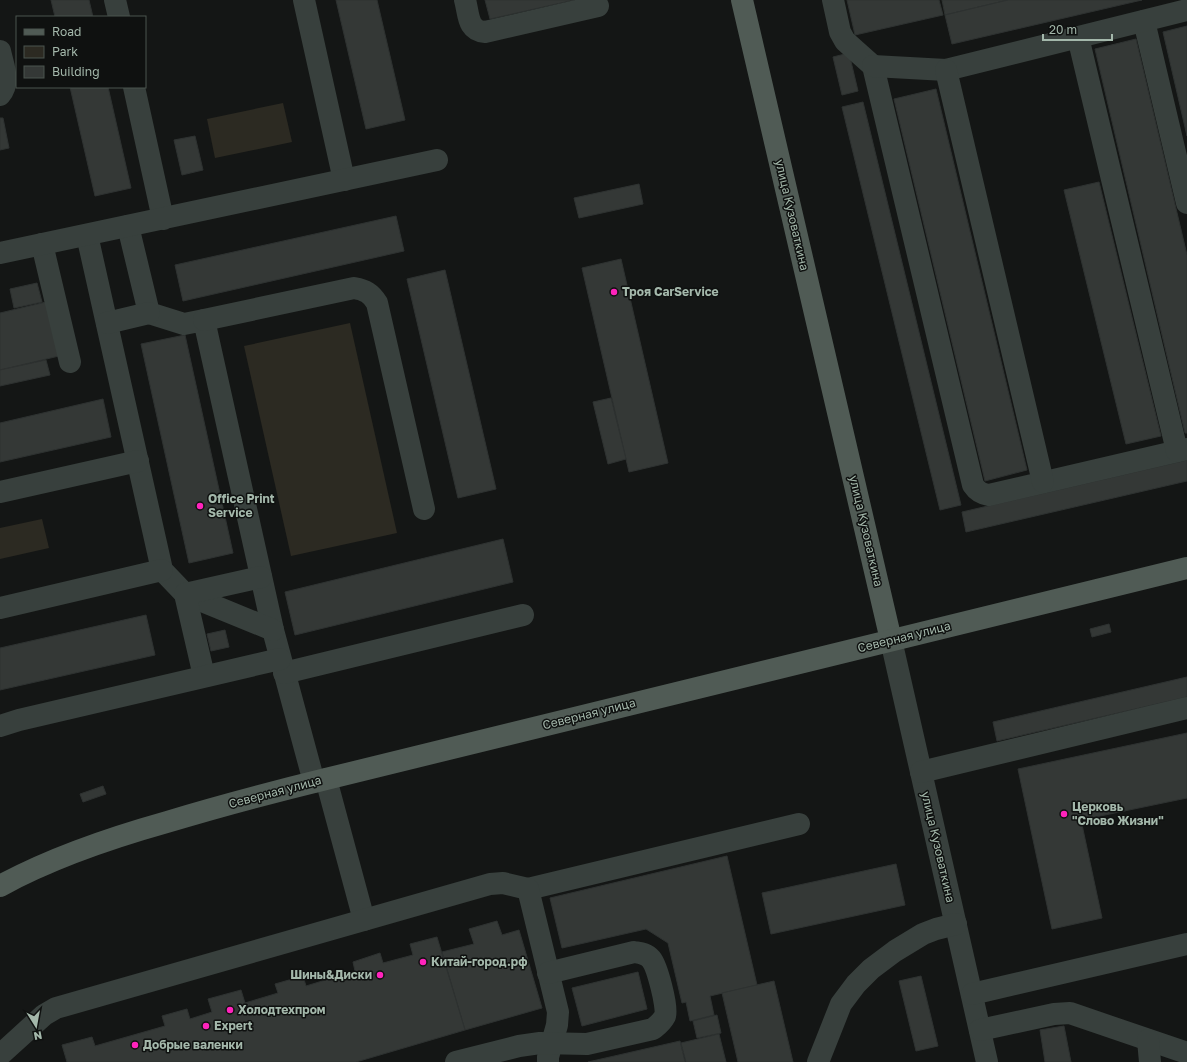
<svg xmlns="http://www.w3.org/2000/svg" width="1187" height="1062" viewBox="0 0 1187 1062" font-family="'Golos Text',sans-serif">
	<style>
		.green { fill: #2c2a22 }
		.building { fill: #343836; stroke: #2e3231 }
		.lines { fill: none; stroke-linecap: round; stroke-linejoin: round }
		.minor { stroke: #38403d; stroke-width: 22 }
		.major { stroke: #505b55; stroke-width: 22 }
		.poi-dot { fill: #ff23bc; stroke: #0f1110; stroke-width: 1.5 }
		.labels { text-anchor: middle; stroke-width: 3; stroke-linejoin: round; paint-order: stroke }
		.street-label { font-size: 12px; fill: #a4b8ab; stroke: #0f1110 }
		.poi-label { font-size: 12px; font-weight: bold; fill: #a4b8ab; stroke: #0f1110; text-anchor: start }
	</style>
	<rect width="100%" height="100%" fill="#141615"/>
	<g class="green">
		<path d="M283 103 292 142 215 158 207 119Z"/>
		<path d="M350 323 397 533 291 556 244 346Z"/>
		<path d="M42 519 49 548 0 559V528Z"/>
	</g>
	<g class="building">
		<path d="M51 0H89L93 17H55Z"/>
		<path d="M336 0H377L405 120 366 129Z"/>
		<path d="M485 0H574L490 19Z"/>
		<path d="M847 0H939L943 15 855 35Z"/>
		<path d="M942 0H1008L945 15Z"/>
		<path d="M1008 0H1142L952 44 945 15Z"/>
		<path d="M1187 26V136L1163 32Z"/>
		<path d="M1136 39 1187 255V433H1185L1095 49Z"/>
		<path d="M849 53 858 91 842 95 833 57Z"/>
		<path d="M70 87H108L131 188 95 196Z"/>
		<path d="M936 89 1027 470 985 481 894 99Z"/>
		<path d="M863 102 961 505 940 510 842 107Z"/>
		<path d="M0 118H3L9 148 0 150Z"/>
		<path d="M195 136 203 170 182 175 174 140Z"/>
		<path d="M1099 182 1161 436 1126 444 1064 190Z"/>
		<path d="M639 184 643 204 579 218 574 198Z"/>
		<path d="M396 216 404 251 183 301 175 265Z"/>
		<path d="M621 259 668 463 629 472 582 268Z"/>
		<path d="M445 270 496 489 458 498 407 279Z"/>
		<path d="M37 283 42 302 14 308 10 289Z"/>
		<path d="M46 302 59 356 0 370V313Z"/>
		<path d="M185 335 233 553 189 563 141 344Z"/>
		<path d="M46 360 50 375 0 386V370Z"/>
		<path d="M611 398 626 459 608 464 593 402Z"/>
		<path d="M103 399 111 437 0 462V423Z"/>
		<path d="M1187 460V481L966 532 962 512Z"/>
		<path d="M503 539 513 582 295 635 285 592Z"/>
		<path d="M146 615 155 655 0 690V648Z"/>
		<path d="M1109 624 1111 632 1092 637 1090 629Z"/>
		<path d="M225 630 229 647 211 651 207 634Z"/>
		<path d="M1187 677V697L997 741 993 722Z"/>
		<path d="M1187 733V798L1081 820 1102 918 1052 929 1018 769Z"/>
		<path d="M103 786 106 794 83 802 80 794Z"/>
		<path d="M727 856 757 985 710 996 714 1015 690 1021 686 1002 682 1003 668 943 646 929 562 948 550 898Z"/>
		<path d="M896 864 905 905 771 934 762 893Z"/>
		<path d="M497 921 502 935 519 930 542 1008 465 1030 442 952 474 944 469 929Z"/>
		<path d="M437 937 465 1030 356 1062H67L62 1045 92 1037 95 1046 165 1026 162 1016 187 1009 190 1019 212 1012 208 999 241 990 245 1003 278 993 275 984 303 976 306 986 355 971 353 962 380 953 383 963 413 955 410 944Z"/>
		<path d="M638 972 647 1009 582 1026 572 988Z"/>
		<path d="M921 976 938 1046 916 1051 899 981Z"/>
		<path d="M774 981 793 1062H738L722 993Z"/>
		<path d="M717 1015 721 1033 697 1038 693 1021Z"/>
		<path d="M1064 1026 1071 1062H1045L1040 1030Z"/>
		<path d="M719 1034 726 1062H686L681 1043Z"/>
		<path d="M680 1041 685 1062H588Z"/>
	</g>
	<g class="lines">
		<g class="minor">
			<path d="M115 0 119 17"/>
			<path d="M304 0 344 180"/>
			<path d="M465 0C469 14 467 31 485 32L598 6"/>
			<path d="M833 0 840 32 845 41 873 66 973 485C977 491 981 494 989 495L1187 449"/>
			<path d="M1144 21 1187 203"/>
			<path d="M1078 37 1177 451"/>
			<path d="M0 51C3 66 11 82 0 95"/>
			<path d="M873 66 946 70 1187 10"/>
			<path d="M946 70 1043 482"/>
			<path d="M134 87 163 219"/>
			<path d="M128 226 149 313 184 324 204 320 273 630 314 782"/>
			<path d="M87 235 162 570 185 594 273 630"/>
			<path d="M42 244 70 362"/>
			<path d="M0 253 437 160"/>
			<path d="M204 320 354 288C365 290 371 293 377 303L424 509"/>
			<path d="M107 323 149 313"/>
			<path d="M0 492 138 461"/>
			<path d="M0 608 162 570"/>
			<path d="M891 640 987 1062"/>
			<path d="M284 673 523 615"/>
			<path d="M204 676 185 594 261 577"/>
			<path d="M0 726 19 720 280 659"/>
			<path d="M921 772 1187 708"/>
			<path d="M326 779 364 920"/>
			<path d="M528 889 799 824"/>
			<path d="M972 994 1187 944"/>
			<path d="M980 1030 1054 1014 1070 1013 1187 1053"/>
			<path d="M1148 1040 1150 1062"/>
			<path d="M0 1055 44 1015 56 1008 490 884 503 883 528 889 558 1012 557 1025 548 1057V1062"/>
			<path d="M456 1062 519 1046 540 1043 587 1044 653 1029C658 1025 662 1022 665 1016 668 1007 657 966 651 959 646 953 640 953 634 952L548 973"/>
			<path d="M818 1062 841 1004 856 984 871 969 895 951 923 934 936 929 956 924"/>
		</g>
		<g class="major">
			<path d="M742 0 891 640"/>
			<path d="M0 886C53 857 110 838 167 822 220 806 273 792 326 779L1187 568"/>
		</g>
	</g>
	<g class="poi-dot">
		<circle cx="614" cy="292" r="4"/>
		<circle cx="200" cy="506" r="4"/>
		<circle cx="1064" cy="814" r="4"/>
		<circle cx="423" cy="962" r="4"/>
		<circle cx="380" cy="975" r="4"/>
		<circle cx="230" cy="1010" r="4"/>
		<circle cx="206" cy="1026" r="4"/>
		<circle cx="135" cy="1045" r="4"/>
	</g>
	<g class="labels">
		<g class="street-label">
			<text transform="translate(792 215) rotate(77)" y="4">улица Кузоваткина</text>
			<text transform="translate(866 531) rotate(77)" y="4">улица Кузоваткина</text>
			<text transform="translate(904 637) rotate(-14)" y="4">Северная улица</text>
			<text transform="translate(589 714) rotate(-14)" y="4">Северная улица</text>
			<text transform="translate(275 792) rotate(-15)" y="4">Северная улица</text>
			<text transform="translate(938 847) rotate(77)" y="4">улица Кузоваткина</text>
		</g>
		<g class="poi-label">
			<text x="622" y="296">Троя CarService</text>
			<text x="208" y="503">Office Print<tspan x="208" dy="14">Service</tspan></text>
			<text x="1072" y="811">Церковь<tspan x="1072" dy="14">"Слово Жизни"</tspan></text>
			<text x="431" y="966">Китай-город.рф</text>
			<text x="372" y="979" text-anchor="end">Шины&amp;Диски</text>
			<text x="238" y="1014">Холодтехпром</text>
			<text x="214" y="1030">Expert</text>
			<text x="143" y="1049">Добрые валенки</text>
		</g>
	</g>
	<rect x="16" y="16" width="130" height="72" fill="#0f1110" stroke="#4b544e"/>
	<rect x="24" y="29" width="20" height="6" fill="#505b55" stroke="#4b544e"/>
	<text x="52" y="36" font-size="12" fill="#a4b8ab">Road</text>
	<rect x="24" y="46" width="20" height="12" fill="#2c2a22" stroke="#4b544e"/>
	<text x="52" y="56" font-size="12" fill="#a4b8ab">Park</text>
	<rect x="24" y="66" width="20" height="12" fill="#343836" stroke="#4b544e"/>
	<text x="52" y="76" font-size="12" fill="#a4b8ab">Building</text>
	<g transform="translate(36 1026) rotate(169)" stroke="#0f1110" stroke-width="3" paint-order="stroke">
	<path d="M0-3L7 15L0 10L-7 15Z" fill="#a4b8ab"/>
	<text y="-6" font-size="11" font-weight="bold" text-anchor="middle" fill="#a4b8ab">N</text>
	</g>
	<path d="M1043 34v6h69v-6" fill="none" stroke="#a4b8ab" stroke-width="2"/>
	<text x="1049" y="34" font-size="12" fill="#a4b8ab" stroke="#0f1110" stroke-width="3" paint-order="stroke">20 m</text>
</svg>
